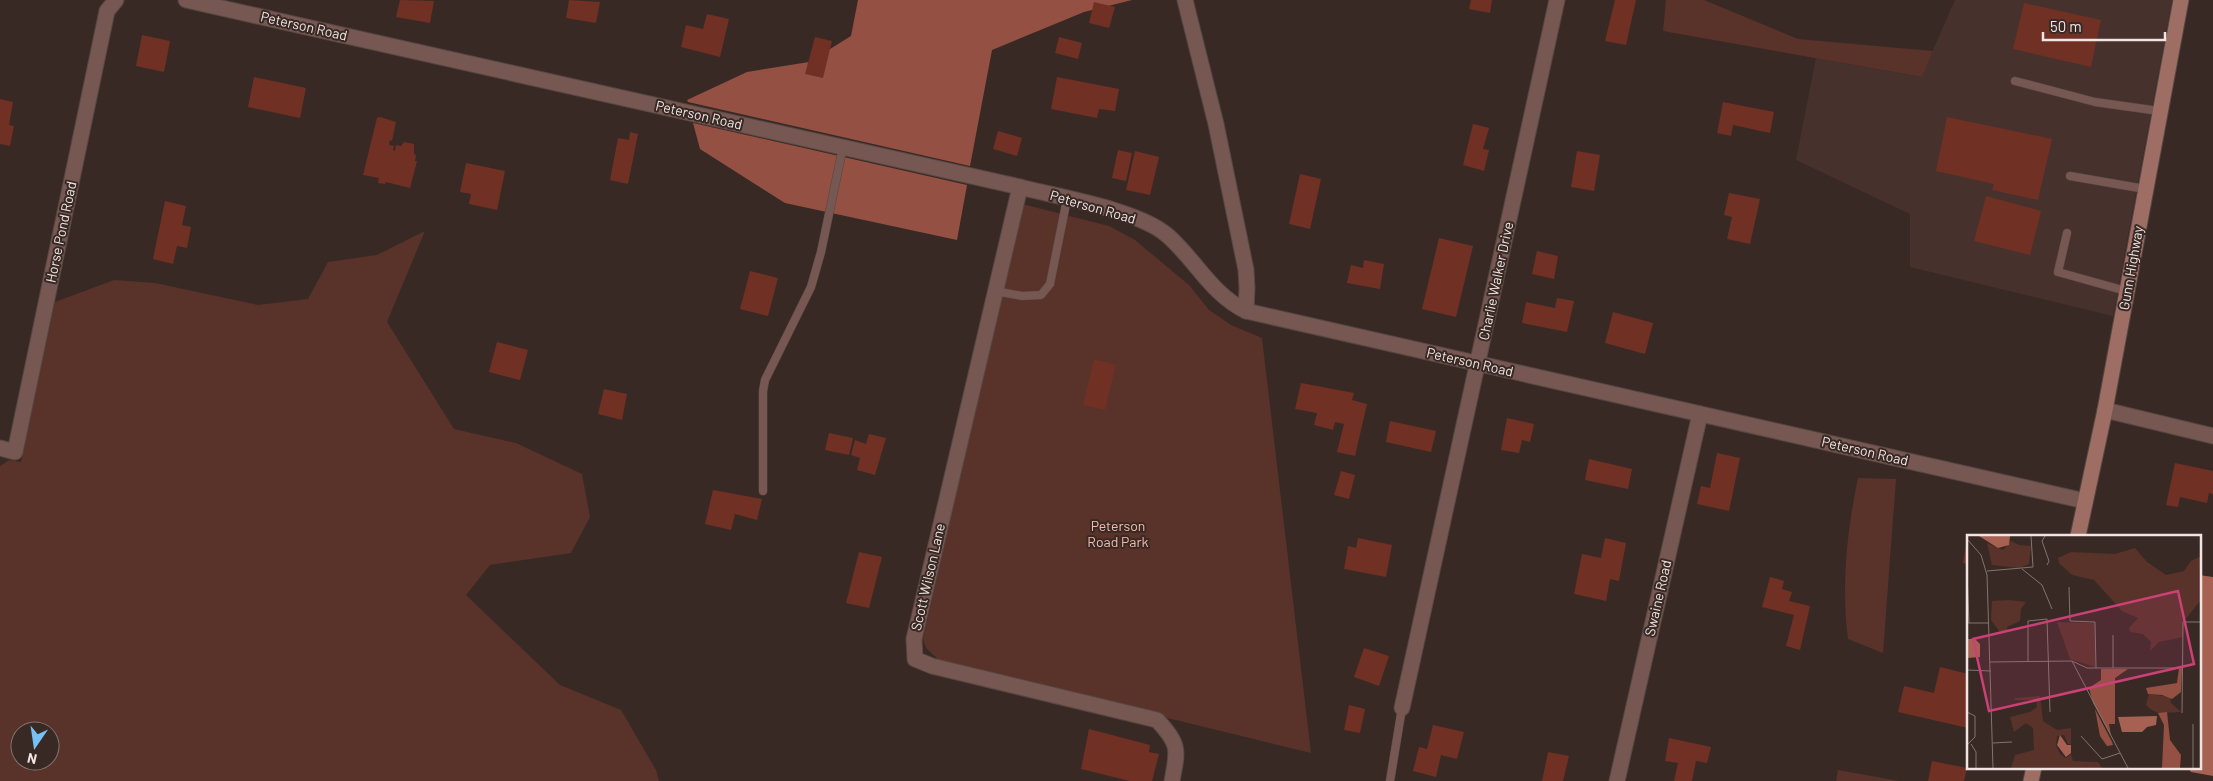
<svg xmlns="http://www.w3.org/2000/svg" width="2213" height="781" viewBox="0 0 2213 781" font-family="Barlow,sans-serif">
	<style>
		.built { fill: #47312c }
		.green { fill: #59322a; fill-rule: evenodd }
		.forest { fill: #945143 }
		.water { fill: #a66153 }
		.building { fill: #703024 }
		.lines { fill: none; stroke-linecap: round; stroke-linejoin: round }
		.lane-casing { stroke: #564743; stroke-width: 9 }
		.street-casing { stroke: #564743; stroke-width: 17 }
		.secondary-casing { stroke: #564743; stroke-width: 17 }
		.lane { stroke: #765751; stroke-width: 8 }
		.street { stroke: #765751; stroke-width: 15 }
		.secondary { stroke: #9e6e64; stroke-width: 15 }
		.labels { text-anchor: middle; stroke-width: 4; stroke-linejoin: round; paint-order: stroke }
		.street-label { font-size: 14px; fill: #f0e5e2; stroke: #392925 }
		.park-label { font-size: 14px; fill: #f7baac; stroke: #392925 }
		.inset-road { fill: none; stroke: #827471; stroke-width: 1 }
		.view { fill: #cb4176; fill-opacity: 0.15; stroke: #cb4176; stroke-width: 2.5 }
		.inset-edge { fill: none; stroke: #f0e5e2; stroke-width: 2.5 }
	</style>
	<rect width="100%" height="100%" fill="#392925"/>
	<path class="built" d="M1955 0H2172L2113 316 1910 267V214L1796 160 1816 58 1921 77Z"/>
	<g class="green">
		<path d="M1666 0H1704L1798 39 1933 51 1922 77 1663 31Z"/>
		<path d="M1022 204 1109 226 1135 240 1189 285 1209 310 1231 325 1262 338 1311 753 942 663 926 648 923 639Z"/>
		<path d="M425 231 387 322 454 429 516 443 582 474 590 517 571 553 490 565 466 595 560 685 621 710 656 770 659 781H0V466L9 460 21 462 55 302 114 280 155 283 258 305 308 299 328 262 377 255ZM20 731H50V761H20Z"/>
		<path d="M1858 478 1896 479 1883 653 1848 639C1841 588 1847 529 1858 478Z"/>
		<path d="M1838 770 1899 781H1836Z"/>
	</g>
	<g class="forest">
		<path d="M858 0H1132L1084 12 992 50 970 166 688 102 687 100 747 72 809 62 851 36Z"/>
		<path d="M693 123 967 185 957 240 785 203 700 149Z"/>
	</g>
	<path class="water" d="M2199 575 2213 577V776L2191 772 2188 767H2199Z"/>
	<g class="building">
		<path d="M400 0 434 1 430 23 396 17Z"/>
		<path d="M569 0 600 2 596 23 566 18Z"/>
		<path d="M1471 0H1492L1490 13 1469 9Z"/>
		<path d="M1615 0H1636L1626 45 1605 41Z"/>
		<path d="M1094 2 1115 7 1109 28 1089 23Z"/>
		<path d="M2024 3 2101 20 2091 67 2013 49Z"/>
		<path d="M707 14 729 19 720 57 681 47 686 25 703 29Z"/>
		<path d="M142 35 170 41 164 72 136 66Z"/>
		<path d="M815 37 832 41 823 78 805 74Z"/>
		<path d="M1059 37 1082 43 1078 59 1055 53Z"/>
		<path d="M254 77 306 88 300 118 248 107Z"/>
		<path d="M1057 77 1119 89 1115 111 1099 109 1097 118 1051 109Z"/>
		<path d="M0 99 13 102 9 125 14 126 10 146 0 144Z"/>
		<path d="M1723 102 1774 112 1770 133 1733 125 1731 136 1717 133Z"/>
		<path d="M380 117 396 122 392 141 390 140 389 145 394 146 393 150 395 151 396 145 401 146 404 142 414 144V154L416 155 415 161H417L410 188 386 182 385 184 378 183 379 178 363 175 377 118Z"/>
		<path d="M1947 117 2052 139 2038 200 1992 190 1994 184 1936 171Z"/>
		<path d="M1473 124 1489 128 1483 149 1489 150 1484 171 1463 165Z"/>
		<path d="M998 131 1022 138 1017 156 993 149Z"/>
		<path d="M630 132 638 134 628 184 610 180 618 138 629 140Z"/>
		<path d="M1118 150 1132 153 1126 181 1112 178Z"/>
		<path d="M1135 151 1159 157 1150 195 1126 190Z"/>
		<path d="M1577 151 1600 155 1594 191 1571 187Z"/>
		<path d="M466 163 505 171 497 210 469 204 471 194 460 192Z"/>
		<path d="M1300 174 1321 179 1310 229 1289 224Z"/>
		<path d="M1729 193 1760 199 1750 244 1727 239 1732 217 1724 215Z"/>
		<path d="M1986 196 2041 211 2030 255 1974 241Z"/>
		<path d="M165 201 186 206 182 225 191 227 187 248 177 246 173 264 153 259Z"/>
		<path d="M1439 238 1473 246 1456 317 1422 309Z"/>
		<path d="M1537 251 1558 256 1554 279 1532 274Z"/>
		<path d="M1364 260 1384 264 1380 289 1347 283 1351 265 1363 268Z"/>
		<path d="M750 271 778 278 768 316 740 309Z"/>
		<path d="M1557 298 1574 301 1567 332 1522 323 1526 302 1555 308Z"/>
		<path d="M1613 312 1653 323 1645 354 1605 343Z"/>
		<path d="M497 342 528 350 520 380 489 372Z"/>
		<path d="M1094 359 1116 365 1105 410 1083 405Z"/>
		<path d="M1301 383 1354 393 1352 400 1367 404 1355 456 1337 452 1344 424 1335 422 1333 430 1314 425 1317 413 1295 409Z"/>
		<path d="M604 389 627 394 622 420 598 414Z"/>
		<path d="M1507 418 1534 424 1530 442 1522 440 1519 453 1501 450Z"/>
		<path d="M1390 421 1436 431 1431 452 1386 442Z"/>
		<path d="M829 433 853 438 849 455 825 450Z"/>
		<path d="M869 434 886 438 875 475 857 470 860 458 851 455 855 440 866 444Z"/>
		<path d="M1717 453 1740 458 1729 511 1697 504 1701 486 1710 488Z"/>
		<path d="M1589 459 1632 469 1628 489 1585 480Z"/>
		<path d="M2175 463 2213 471V494L2209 493 2207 503 2180 497 2178 507 2166 505Z"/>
		<path d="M1341 471 1355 475 1349 499 1334 495Z"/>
		<path d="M713 490 762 499 757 520 735 514 731 530 705 524Z"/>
		<path d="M1358 538 1392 545 1386 577 1344 569 1348 546 1356 548Z"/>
		<path d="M1605 538 1626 543 1619 581 1610 579 1606 601 1574 594 1582 554 1601 558Z"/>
		<path d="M1967 539H1968V564L1963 563Z"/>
		<path d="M859 552 882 557 869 608 846 603Z"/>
		<path d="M1770 577 1784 581 1782 589 1792 592 1789 601 1810 606 1800 650 1786 646 1794 615 1762 607Z"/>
		<path d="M1364 648 1389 656 1379 686 1354 677Z"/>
		<path d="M1940 667 1968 674V728L1898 712 1904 686 1934 693Z"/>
		<path d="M1349 705 1365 709 1360 733 1344 730Z"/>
		<path d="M1433 725 1464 732 1457 759 1441 755 1436 777 1413 771 1419 747 1427 749Z"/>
		<path d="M1089 729 1150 745 1149 752 1159 754 1152 781H1130L1081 769Z"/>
		<path d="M1669 738 1711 747 1707 763 1696 761 1692 781H1674L1678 763 1665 761Z"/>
		<path d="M1548 752 1569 756 1563 781H1542Z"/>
		<path d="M1932 761 1967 768 1964 781H1928Z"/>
	</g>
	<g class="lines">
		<g class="lane-casing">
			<g id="lane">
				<path d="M2015 81 2095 102 2159 111"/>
				<path d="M2070 176 2145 189"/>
				<path d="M2067 233 2058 272 2126 291"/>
				<path d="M995 291 1022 296 1041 295 1050 284 1067 199"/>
				<path d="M763 491V391L765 380 811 287 821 252 843 147"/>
				<path d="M1390 781 1402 708"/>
			</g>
		</g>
		<g class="street-casing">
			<g id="street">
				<path d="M186 0 1020 187C1059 197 1138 210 1167 235 1195 259 1211 294 1246 311L2085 501"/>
				<path d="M1185 0 1216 124 1246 270 1247 288 1246 311"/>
				<path d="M1020 187 914 639 915 659 932 666 1157 720C1180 744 1178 750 1172 781"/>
				<path d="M2105 410 2213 436"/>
				<path d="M0 448 15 452 107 11 116 0"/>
				<path d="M1402 708 1557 0"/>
				<path d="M1617 781 1700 414"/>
			</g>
		</g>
		<g class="secondary-casing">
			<g id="secondary">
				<path d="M2078 536 2105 410 2181 0"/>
				<path d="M2031 781 2034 767"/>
			</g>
		</g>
		<use href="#lane" class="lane"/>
		<use href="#street" class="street"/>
		<use href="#secondary" class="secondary"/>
	</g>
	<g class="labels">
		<g class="street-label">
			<text transform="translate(304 26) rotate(13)" y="5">Peterson Road</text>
			<text transform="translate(699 115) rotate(13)" y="5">Peterson Road</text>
			<text transform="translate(1093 207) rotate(16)" y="5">Peterson Road</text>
			<text transform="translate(61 232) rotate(-78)" y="5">Horse Pond Road</text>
			<text transform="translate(2131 268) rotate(-80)" y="5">Gunn Highway</text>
			<text transform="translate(1496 281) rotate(-78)" y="5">Charlie Walker Drive</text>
			<text transform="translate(1470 362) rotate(13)" y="5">Peterson Road</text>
			<text transform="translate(1865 451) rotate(13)" y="5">Peterson Road</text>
			<text transform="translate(928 577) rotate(-77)" y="5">Scott Wilson Lane</text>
			<text transform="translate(1658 598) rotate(-77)" y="5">Swaine Road</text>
		</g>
		<g class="park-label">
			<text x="1118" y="531">Peterson<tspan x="1118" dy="16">Road Park</tspan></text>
		</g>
	</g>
	<g transform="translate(1967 535)">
		<rect width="234" height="234" fill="#392925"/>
		<path d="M44 6 52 10 64 11 62 29 52 33 25 30 20 8 36 15ZM168 13 180 27 199 40 217 36 224 26 234 21V65L217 86 216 102 192 107 183 116 184 107 176 99 163 97 162 93 171 83 155 76 127 45 105 40 92 28 91 23 104 17 148 19ZM42 65 59 67 54 74 53 86 40 92 41 97 32 96 24 85 25 66ZM90 87 128 88V132L103 124ZM182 159 203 162 204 168 214 177 191 178 183 174 179 170ZM73 161 76 186 90 195 104 193V209H101L97 200 90 201 89 210 93 219 99 223 104 219 106 226 131 227 135 233H44L48 220 67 215 66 193 59 188 47 197 43 182 63 177 70 172 69 165H47L48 163Z" fill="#59322a"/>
		<path d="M212 133 215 134 214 157 205 164 195 160 181 159 179 153 210 148ZM134 134H161L148 143V189H142L144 201 126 168 122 153 134 145ZM128 174 145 207 146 210 140 211 133 201ZM200 177 203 205 214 220 213 233H195L197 190 191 178Z" fill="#945143"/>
		<path d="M12 1H43L42 10 31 13ZM0 104H8L13 109V122L0 123ZM190 181 189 190 180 192 175 197H155L151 182ZM93 200 100 210H104V218L99 222 90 210Z" fill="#a66153"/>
		<path class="inset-road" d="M78 1 75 6 82 26 80 30M0 4 14 20 20 40 26 233M55 34 75 50 85 74M20 36 66 32 64 1M0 37 2 88M102 52 103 86 128 87 129 133M1 88H22M146 100V133M105 126 161 233M23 127 105 126 120 133H216M61 127V86L80 84 83 177M0 135 24 136M0 177 8 181V202L0 210M215 178 216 87H234M114 201 135 224 153 218M26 208 45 207M4 209 9 217V233M226 233V189"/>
		<path class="view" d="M211 56 227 129 22 176 6 104Z"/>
		<rect width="234" height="234" class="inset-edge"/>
	</g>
	<g transform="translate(35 746) rotate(193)"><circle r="24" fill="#392925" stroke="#827471"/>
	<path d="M0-4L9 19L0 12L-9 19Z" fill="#77c0f7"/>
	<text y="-8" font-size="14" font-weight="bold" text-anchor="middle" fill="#f0e5e2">N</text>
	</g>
	<path d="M2043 32v8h122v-8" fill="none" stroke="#f0e5e2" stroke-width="2.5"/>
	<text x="2050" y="32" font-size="15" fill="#f0e5e2" stroke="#392925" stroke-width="4" paint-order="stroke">50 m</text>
</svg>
